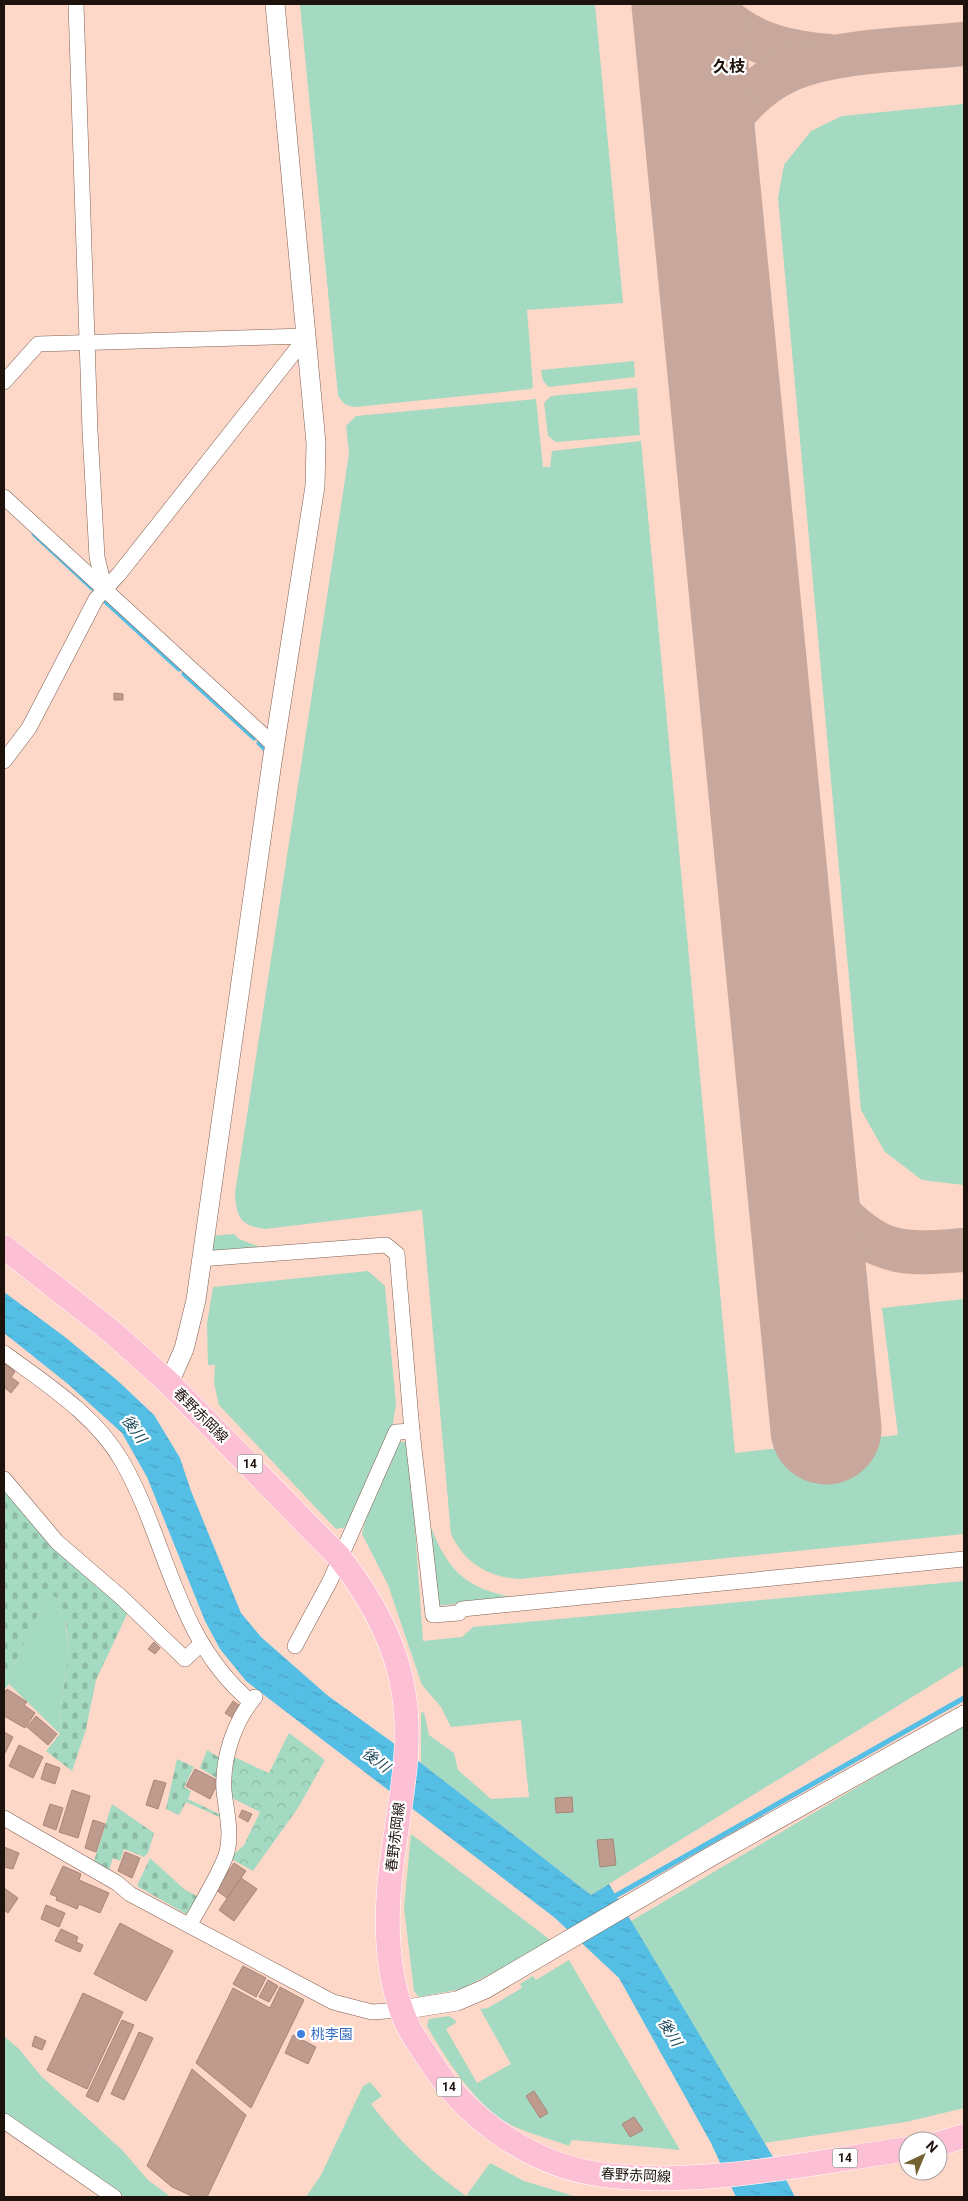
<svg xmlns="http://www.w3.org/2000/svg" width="968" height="2201" viewBox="0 0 968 2201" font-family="Roboto,'Noto Sans JP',sans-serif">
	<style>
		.green { fill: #a4dac1 }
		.forest { fill: url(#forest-crowns) }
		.cemetery { fill: url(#cemetery-stones) }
		.water { fill: url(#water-ripples) }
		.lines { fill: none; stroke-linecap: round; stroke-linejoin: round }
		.stream { stroke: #55bee4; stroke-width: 5 }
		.taxiway { stroke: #c8a89c; stroke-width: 44 }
		.runway { stroke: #c8a89c; stroke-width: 111 }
		.building { fill: #bf9b8d; stroke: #a88577 }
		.minor-casing { stroke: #806052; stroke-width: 16 }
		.tertiary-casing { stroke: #806052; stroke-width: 20 }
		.primary-casing { stroke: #fff; stroke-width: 25 }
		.minor { stroke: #fff; stroke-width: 15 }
		.tertiary { stroke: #fff; stroke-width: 19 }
		.primary { stroke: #fdbfd3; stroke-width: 24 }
		.shop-dot { fill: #3f7fe0; stroke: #fff; stroke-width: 2 }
		.labels { text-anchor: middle; stroke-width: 4.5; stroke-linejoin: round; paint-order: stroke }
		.shield { fill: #fff; stroke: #625955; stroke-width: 1 }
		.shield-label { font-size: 12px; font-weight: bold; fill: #1e120c }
		.street-label { font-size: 14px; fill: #1e120c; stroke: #fff }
		.shop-label { font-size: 14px; fill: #366cbe; stroke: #fff; text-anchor: start }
		.water-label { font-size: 15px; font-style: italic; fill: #1b4859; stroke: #fff }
		.quarter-label { font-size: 16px; font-weight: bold; fill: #1e120c; stroke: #fff }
	</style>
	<defs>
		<pattern id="forest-crowns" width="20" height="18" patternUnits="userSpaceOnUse" patternTransform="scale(1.25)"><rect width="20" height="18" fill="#a4dac1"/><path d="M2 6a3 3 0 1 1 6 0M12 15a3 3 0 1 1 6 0" fill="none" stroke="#8dbaa5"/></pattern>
		<pattern id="cemetery-stones" width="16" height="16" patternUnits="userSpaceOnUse" patternTransform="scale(1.25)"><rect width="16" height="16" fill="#a4dac1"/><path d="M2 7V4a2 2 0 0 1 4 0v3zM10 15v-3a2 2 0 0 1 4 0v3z" fill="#8dbaa5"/></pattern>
		<pattern id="water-ripples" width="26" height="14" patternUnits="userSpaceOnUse" patternTransform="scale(1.25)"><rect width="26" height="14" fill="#55bee4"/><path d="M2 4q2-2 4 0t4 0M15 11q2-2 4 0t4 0" fill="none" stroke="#4aa2c2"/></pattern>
	</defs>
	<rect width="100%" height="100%" fill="#fdd7c8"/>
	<g class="green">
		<path d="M300 4H595L623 303 527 310 533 387 531 389 355 407C346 406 342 403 338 395Z"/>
		<path d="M964 104V1185L922 1180 885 1152 861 1110 778 198 784 165 811 131 842 116Z"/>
		<path d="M634 361 635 377 549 387 543 381 541 370Z"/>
		<path d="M637 388 640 435 556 442 548 436 544 403 551 396Z"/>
		<path d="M536 399 543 467H550L552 451 641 441 735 1453 898 1435 882 1308 964 1299V1534L519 1579C487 1577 464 1562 451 1534L422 1210 265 1229C240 1226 236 1216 235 1193L349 454 346 426 356 416Z"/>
		<path d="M234 1234 239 1239 265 1249 214 1253 208 1246 209 1236Z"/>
		<path d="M368 1271 385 1286 396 1404 392 1430 346 1527 336 1529 219 1405 214 1383 215 1365H208L207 1324 213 1287Z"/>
		<path d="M397 1442H409L423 1641 462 1637 473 1627 964 1581V1665L591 1895 421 1763V1713L424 1712 429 1735 454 1753 458 1770 491 1799 529 1797 521 1720 451 1727 441 1707 422 1685 388 1585 362 1534 368 1509Z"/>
		<path d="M427 1518C447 1568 460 1587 515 1598L436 1606Z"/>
		<path d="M48 1593 62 1601 69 1649 61 1707 60 1734 9 1684 4 1690V1677L14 1665Z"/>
		<path d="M964 1724V2108L906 2122 764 2143 631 1921Z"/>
		<path d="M411 1834 553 1942 461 1989 419 1997 414 1991 404 1908Z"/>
		<path d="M569 1960 680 2150 572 2140 569 2146C551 2139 529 2134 511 2125 476 2107 446 2059 427 2026L429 2019 449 2016 457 2022 446 2029 477 2083 511 2064 480 2009 488 2008 522 1988 520 1984 533 1976 536 1980Z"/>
		<path d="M4 2036 20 2050 41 2076 122 2150 148 2180 171 2197H125L4 2114Z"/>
		<path d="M370 2082 382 2096 371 2104C400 2142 427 2168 466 2196L490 2163 524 2181 577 2197H306L321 2175 363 2086Z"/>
	</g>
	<path class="forest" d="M289 1733 325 1760 298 1808 253 1871 230 1858 244 1845 260 1812 230 1797 234 1757 269 1773Z"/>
	<g class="cemetery">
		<path d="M4 1484 129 1610 96 1680 86 1729 72 1771 46 1751 60 1734 61 1707 69 1649 66 1623 57 1614 62 1601 48 1593 14 1665 4 1677Z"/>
		<path d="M207 1750 223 1760 220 1780 200 1768Z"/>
		<path d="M177 1759 194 1767 184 1787 191 1791 188 1799 221 1815 222 1818 186 1802 179 1815 166 1809Z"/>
		<path d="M112 1804 154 1833 148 1853 144 1857 124 1849 120 1861 113 1858 109 1870 94 1861Z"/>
		<path d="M150 1858 184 1889 200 1898 193 1912 186 1914 137 1886Z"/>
	</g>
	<path class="water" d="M4 1292 65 1337 118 1381 154 1415 180 1458 191 1491 241 1613 261 1637 327 1695 421 1763 591 1895 609 1884 782 2172 795 2197H736L711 2143 619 1978 555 1918 246 1681 220 1649 205 1621 147 1477 122 1433 68 1384 4 1333Z"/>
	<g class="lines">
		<g class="stream">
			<path d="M34 534 92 588"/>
			<path d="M105 601 179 669"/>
			<path d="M184 674 254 738"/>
			<path d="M259 743 266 750"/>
			<path d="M610 1899 964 1698"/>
		</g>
		<g class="taxiway">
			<path d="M709 4C741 41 781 52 829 56"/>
			<path d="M705 190C703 158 709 149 727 123 742 102 763 82 787 71 830 50 915 49 964 44"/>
			<path d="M796 1131C796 1137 794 1147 796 1154 806 1184 852 1232 881 1245 907 1256 937 1252 964 1250"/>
		</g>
		<path class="runway" d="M687 4 826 1429"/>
	</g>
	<g class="building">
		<path d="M114 693 123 694V700H114Z"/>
		<path d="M4 1363 15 1372 11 1377 19 1383 11 1393 4 1387Z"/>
		<path d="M154 1642 160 1648 155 1654 148 1649Z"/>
		<path d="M7 1689 27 1702 24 1705 35 1713 25 1728 4 1716V1694Z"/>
		<path d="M233 1701 242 1707 234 1719 225 1713Z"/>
		<path d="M36 1716 57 1734 48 1745 27 1727Z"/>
		<path d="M4 1732 13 1737 4 1755Z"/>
		<path d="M19 1745 43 1757 33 1778 9 1766Z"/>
		<path d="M46 1763 60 1768 55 1784 41 1779Z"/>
		<path d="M195 1769 219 1781 210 1799 186 1786Z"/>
		<path d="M154 1780 166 1783 158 1809 146 1805Z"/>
		<path d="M72 1790 90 1796 78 1838 59 1832Z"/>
		<path d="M572 1797 573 1812 556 1813 555 1798Z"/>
		<path d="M50 1804 63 1808 56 1830 43 1825Z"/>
		<path d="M242 1810 252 1814 248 1822 239 1817Z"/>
		<path d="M93 1820 105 1824 96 1852 85 1848Z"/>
		<path d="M613 1839 616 1865 600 1867 597 1840Z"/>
		<path d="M4 1847 19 1853 13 1869 4 1867Z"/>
		<path d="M125 1852 140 1858 132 1878 118 1871Z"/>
		<path d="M234 1863 246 1871 227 1898 216 1890Z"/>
		<path d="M63 1866 81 1874 79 1880 109 1893 100 1913 79 1904 77 1909 56 1900 57 1897 50 1894Z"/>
		<path d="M241 1878 257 1889 234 1921 219 1910Z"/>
		<path d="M4 1888 18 1898 8 1913 4 1910Z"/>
		<path d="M46 1905 65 1913 59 1927 41 1919Z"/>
		<path d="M120 1923 173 1951 146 2001 94 1974Z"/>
		<path d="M61 1929 78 1937 76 1942 83 1945 80 1952 55 1941Z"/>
		<path d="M243 1966 266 1978 256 1997 233 1984Z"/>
		<path d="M268 1980 278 1986 269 2002 259 1997Z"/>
		<path d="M280 1987 304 2000 251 2108 196 2063 233 1988 270 2008Z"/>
		<path d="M83 1993 123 2012 87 2089 47 2070Z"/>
		<path d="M122 2020 134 2025 98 2102 86 2096Z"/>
		<path d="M139 2032 153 2038 124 2100 111 2094Z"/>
		<path d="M293 2035 316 2047 308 2064 285 2053Z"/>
		<path d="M35 2036 46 2041 42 2050 32 2046Z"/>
		<path d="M192 2069 246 2115 207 2197H194L172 2187 147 2166Z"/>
		<path d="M534 2091 548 2113 540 2118 526 2096Z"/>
		<path d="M634 2117 643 2130 630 2137 622 2124Z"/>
	</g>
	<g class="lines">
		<g class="minor-casing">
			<g id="minor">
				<path d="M76 4 90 431 97 557 105 590"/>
				<path d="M4 382 38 344 307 336"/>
				<path d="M4 497 261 733 268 740H276"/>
				<path d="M4 761 29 728 96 599 119 574 307 336"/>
				<path d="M200 1259 386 1245 397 1254 412 1431 433 1615 459 1613 462 1609 964 1559"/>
				<path d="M4 1353C46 1384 97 1416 123 1463 169 1545 175 1638 251 1702"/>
				<path d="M4 1479 57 1542 121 1597 185 1659 201 1644"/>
				<path d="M295 1646 330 1581 396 1432 412 1431"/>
				<path d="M4 1818 117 1883 130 1894 333 2002 372 2012 401 2010"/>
				<path d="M190 1924C200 1906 222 1870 227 1852 232 1832 226 1810 224 1791 222 1759 234 1721 255 1697"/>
				<path d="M4 2121 114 2197"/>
			</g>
		</g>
		<g class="tertiary-casing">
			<g id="tertiary">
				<path d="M169 1383 184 1349 196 1300 272 762 315 486 316 443 275 4"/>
				<path d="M401 2010 457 2001 485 1989 710 1857 964 1715"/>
			</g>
		</g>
		<g class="primary-casing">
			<g id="primary">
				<path d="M4 1247 112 1332 169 1383 340 1558C371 1598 397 1644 404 1695 414 1759 394 1825 389 1889 386 1928 388 1972 401 2009 407 2029 421 2047 432 2064 469 2121 535 2167 604 2175 703 2187 810 2163 908 2149"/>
				<path d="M938 2144 964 2136"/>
			</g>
		</g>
		<use href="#minor" class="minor"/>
		<use href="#tertiary" class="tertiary"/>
		<use href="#primary" class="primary"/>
	</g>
	<circle class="shop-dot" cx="301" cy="2034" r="5"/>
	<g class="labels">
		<g class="shield">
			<rect x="237.5" y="1454.5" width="25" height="19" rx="4"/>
			<rect x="436.5" y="2077.5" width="25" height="19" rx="4"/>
			<rect x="832.5" y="2148.5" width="25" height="19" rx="4"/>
		</g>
		<g class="shield-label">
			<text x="250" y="1468">14</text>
			<text x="449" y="2091">14</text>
			<text x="845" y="2162">14</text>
		</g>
		<g class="street-label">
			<text transform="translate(201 1415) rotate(45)" y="5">春野赤岡線</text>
			<text transform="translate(395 1837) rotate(-83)" y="5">春野赤岡線</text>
			<text transform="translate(636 2175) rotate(3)" y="5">春野赤岡線</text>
		</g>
		<g class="shop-label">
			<text x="311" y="2039">桃李園</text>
		</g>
		<g class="water-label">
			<text transform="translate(134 1429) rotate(54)" y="5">後川</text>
			<text transform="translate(376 1760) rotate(37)" y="5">後川</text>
			<text transform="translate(670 2032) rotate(58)" y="5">後川</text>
		</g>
		<g class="quarter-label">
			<text x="729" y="72">久枝</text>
		</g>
	</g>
	<rect width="968" height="2201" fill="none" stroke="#1e120c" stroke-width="10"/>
	<g transform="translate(923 2156) rotate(44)"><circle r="24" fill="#ffffff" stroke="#a5a09e"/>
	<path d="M0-4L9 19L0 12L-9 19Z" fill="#746230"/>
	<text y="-8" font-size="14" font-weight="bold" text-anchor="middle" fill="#1e120c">N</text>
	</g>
</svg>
